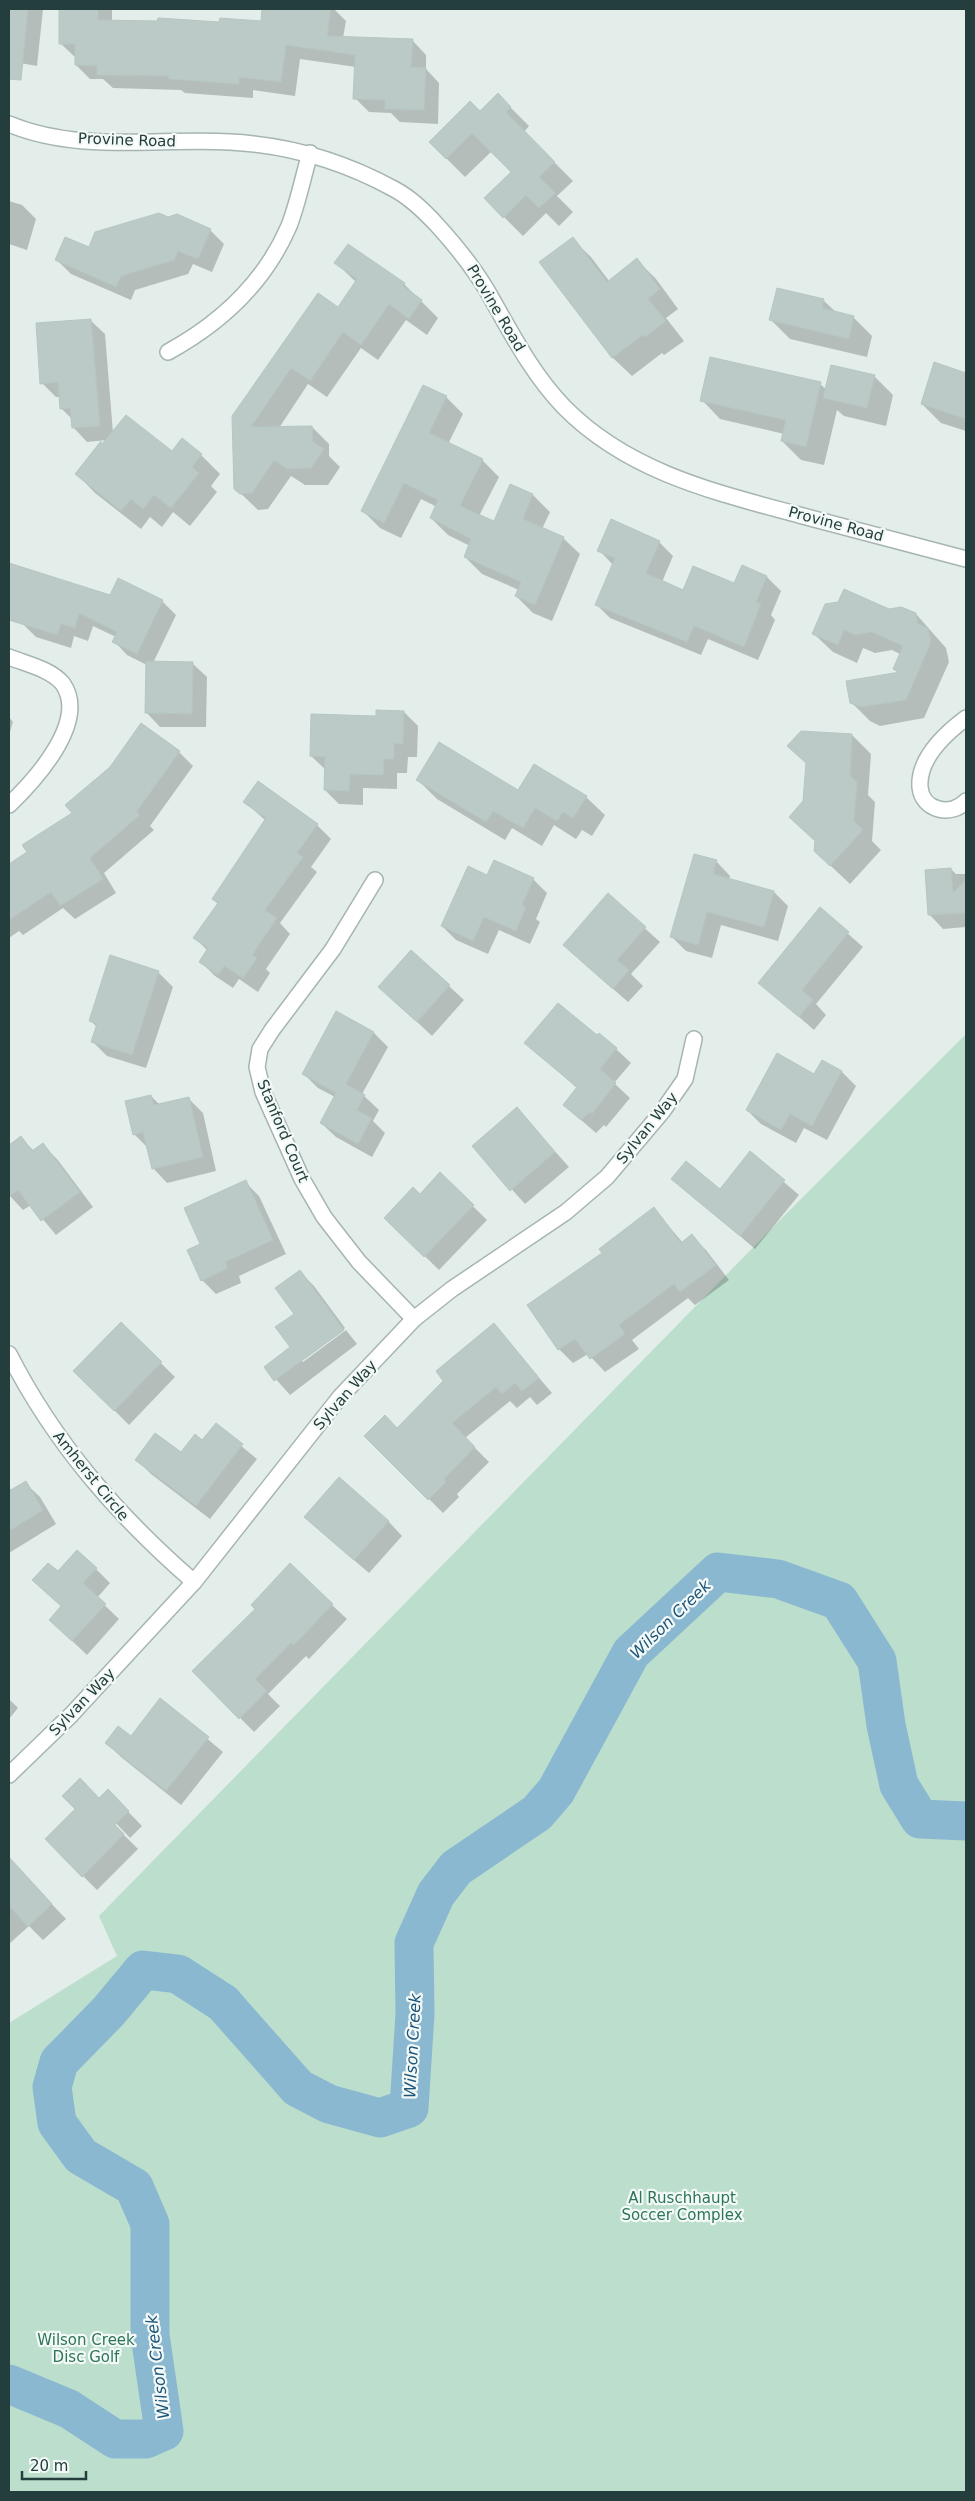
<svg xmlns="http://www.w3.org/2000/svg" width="975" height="2501" viewBox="0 0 975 2501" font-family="'DejaVu Sans',sans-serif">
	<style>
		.green { fill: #bcdecc }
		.shadow { fill: #0003 }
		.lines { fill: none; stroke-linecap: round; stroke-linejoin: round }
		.river { stroke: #8bb8d1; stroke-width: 39 }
		.building { fill: #bbcac7; stroke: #b5c6c3 }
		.minor-casing { stroke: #a6b5b2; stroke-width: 18 }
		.minor { stroke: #fff; stroke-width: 15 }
		.labels { text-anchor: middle; stroke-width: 4.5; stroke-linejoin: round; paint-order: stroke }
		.street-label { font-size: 15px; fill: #233e3c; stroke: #f3f9f7 }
		.park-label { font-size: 15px; fill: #2d7558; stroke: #f3f9f7 }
		.water-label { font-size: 16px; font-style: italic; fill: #1d567a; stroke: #f3f9f7 }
	</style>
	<rect width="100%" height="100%" fill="#e3edea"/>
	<path class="green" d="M966 1034V2492H9V2023L117 1956 99 1916 778 1222Z"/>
	<g class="shadow">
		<path d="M9 9H43L37 66 9 61Z"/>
		<path d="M61 9H112V22L220 23H262L264 9H334L346 21 343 38 412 40 426 55V69L439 83 438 124 400 122 391 113 369 112 355 98 356 67 300 59 295 96 253 90V98L185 93 181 90 113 88 103 79H90L76 65V58L60 43Z"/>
		<path d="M498 95 529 126 524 132 573 181 557 196 573 212 559 226 546 213 523 236 485 198 512 172 492 151 465 177 430 142 480 113Z"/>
		<path d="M9 201 22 205 36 219 27 250 9 244Z"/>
		<path d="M210 230 224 244 212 272 193 264 188 274 135 290 131 300 71 274 57 260 89 249Z"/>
		<path d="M572 239 591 257 609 281 637 260 656 279 678 309 666 318 684 341 664 355 662 353 632 376 613 358 541 262Z"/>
		<path d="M348 245 404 284 438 318 427 335 406 320 378 360 361 348 327 397 308 384 279 428 312 427 329 444V456L340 467 328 485H305L291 476 268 509 258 510 235 488 234 417 338 308 356 282 336 263Z"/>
		<path d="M823 300 837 313 853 317 872 336 867 357 790 339 771 320Z"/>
		<path d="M90 320 105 334 113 433 172 453 201 455 220 474 211 486 217 492 190 526 173 512 162 527 150 517 141 529 95 493 77 474 101 443 103 445 107 440 87 442 73 427V420L61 408 60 397H56L42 383Z"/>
		<path d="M935 364 966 374V431L941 423 922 404Z"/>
		<path d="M874 376 893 395 886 426 844 416 837 410 824 465 801 460 782 441 784 434 720 419 702 400 820 384 827 390Z"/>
		<path d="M446 397 463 414 448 444 482 460 499 477 479 516 495 523 511 486 533 495 550 512 542 529 563 538 580 554 552 621 533 613 516 596 519 590 482 574 465 557 470 546 448 535 431 518 437 507 421 499 401 538 380 528 363 511Z"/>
		<path d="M659 542 673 556 662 582 684 592 735 585 767 577 781 591 771 615 775 620 758 660 708 639 701 655 610 618 596 604 613 565 599 550Z"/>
		<path d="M9 563 110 597 162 601 176 615 153 663H192L207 677 206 727H160L146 712 147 665 127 655 114 641 116 637 93 626 88 641 74 636 71 648 36 637 23 624 9 620Z"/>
		<path d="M889 610 916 614 946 648 949 662 924 718 880 726 870 721 851 702 899 674 894 669 900 654 892 650 875 653 863 648 857 663 833 652 814 634Z"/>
		<path d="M404 712 418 726 417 757H408L407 773H397V789L363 788V805L339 804 325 790 326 770 311 756 377 717Z"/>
		<path d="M9 717 13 722 9 735Z"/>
		<path d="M852 735 871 754 868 795 875 802 872 841 881 850 850 884 815 851 816 842Z"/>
		<path d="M179 752 193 766 150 826 154 830 104 873 116 893 75 919 63 908 23 935 19 931 9 938V866Z"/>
		<path d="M418 780 586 797 605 815 592 836 582 830 576 839 554 825 542 846 512 828 505 840 437 799Z"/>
		<path d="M245 802 317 825 331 839 311 867 317 872 280 923 290 934 266 969 270 973 258 992 239 979 233 988 215 976 201 962 208 951 195 938 218 904 213 899 266 821Z"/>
		<path d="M716 861 730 876 729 880 774 892 788 906 778 941 721 925 712 958 686 951 672 937Z"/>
		<path d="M951 869 956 874H966V927L943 929 929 914Z"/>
		<path d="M488 876 533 879 547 893 536 919 540 922 530 944 499 930 488 954 456 940 442 926Z"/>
		<path d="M608 895 660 942 631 974 643 986 628 1002 579 959Z"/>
		<path d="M820 909 863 947 816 1004 826 1015 814 1030 760 983Z"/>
		<path d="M411 951 464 1000 432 1036 380 987Z"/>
		<path d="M158 972 173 987 146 1068 107 1056 93 1042 97 1027 91 1021Z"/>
		<path d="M374 1033 388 1047 362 1094 379 1110 373 1121 385 1133 372 1157 336 1137 321 1123 335 1097 318 1088 304 1074Z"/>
		<path d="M597 1037 616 1049 631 1063 614 1083 630 1098 606 1127 604 1125 596 1133 564 1105 577 1088 526 1043Z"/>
		<path d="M822 1061 842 1072 856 1086 827 1140 804 1128 796 1143 761 1124 747 1110 815 1075Z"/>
		<path d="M151 1096 160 1105 188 1098 203 1113 216 1171 167 1183 153 1168 148 1148 134 1134Z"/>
		<path d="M517 1109 569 1167 525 1204 474 1147Z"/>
		<path d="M21 1138 34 1151 42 1145 57 1159 93 1207 56 1235 31 1205 23 1210 9 1195V1167L13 1164 9 1158V1147Z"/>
		<path d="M750 1153 799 1195 755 1249 673 1178 720 1190Z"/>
		<path d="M440 1174 487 1220 439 1270 400 1232 420 1196Z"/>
		<path d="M245 1182 259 1196 286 1254 239 1276 241 1283 216 1294 202 1280Z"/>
		<path d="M654 1209 683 1243 692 1236 706 1250 729 1280 695 1305 688 1298 632 1340 639 1349 605 1372 588 1354 573 1363 559 1349 529 1306 604 1254Z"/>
		<path d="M300 1272 314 1286 345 1328 301 1360 303 1362 346 1330 357 1344 290 1395 265 1367 292 1347Z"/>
		<path d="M121 1324 175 1377 129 1425 75 1371Z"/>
		<path d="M494 1325 552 1393 537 1405 530 1397 517 1408 510 1401 465 1438 489 1462 457 1494 459 1497 443 1513 366 1436 397 1429 445 1381Z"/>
		<path d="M216 1425 257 1459 210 1519 151 1474 137 1460 181 1454 203 1442Z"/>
		<path d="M25 1483 40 1497 56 1524 9 1553V1487L12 1491Z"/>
		<path d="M388 1521 402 1536 369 1573 320 1531Z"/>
		<path d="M96 1569 110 1583 97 1598 119 1619 87 1655 50 1620 62 1607 58 1573Z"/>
		<path d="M332 1605 347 1619 309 1659 306 1656 268 1694 280 1706 254 1732 194 1671Z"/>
		<path d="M9 1699 18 1708 9 1719Z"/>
		<path d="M161 1700 223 1752 181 1805 121 1757 106 1742 131 1738Z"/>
		<path d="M108 1791 142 1826 130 1838 112 1819 110 1821 138 1849 97 1890 46 1839Z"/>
		<path d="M9 1859 66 1919 43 1940 29 1926 9 1944Z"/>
	</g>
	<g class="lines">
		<path class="river" d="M9 2384 69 2409 115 2439H146L164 2431 150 2335V2224L134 2187 81 2156 57 2123 52 2087 59 2062 108 2012 143 1970 178 1974 223 2003 298 2088 329 2104 380 2118 409 2108 415 2014 414 1943 436 1894 456 1868 537 1813 556 1791 631 1653 718 1572 778 1579 839 1601 877 1661 886 1725 899 1785 920 1819 966 1821"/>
	</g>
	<g class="building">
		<path d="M9 9H28L21 80 9 79Z"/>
		<path d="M59 9H98V20L157 21 158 18 219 22 220 18 261 21 262 9H331L327 36 413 39 411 67 426 68 424 110 385 109V100L353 99 355 55 286 45 281 82 239 77V84L169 79V76L97 75V66L75 65V44H59Z"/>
		<path d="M498 93 511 107 506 112 555 162 539 177 555 193 539 208 526 195 503 218 484 198 511 172 472 133 446 159 429 142 470 101 480 111Z"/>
		<path d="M159 213 168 217 177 214 211 229 198 259 178 251 174 260 121 276 116 287 55 260 65 237 89 247 95 232Z"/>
		<path d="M573 237 607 282 637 258 660 289 648 299 666 321 645 337 643 335 612 358 539 262Z"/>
		<path d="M348 244 405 283 403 286 422 300 409 319 389 304 361 345 343 332 310 381 291 368 251 427 312 426 313 442 324 449 311 468 287 469 274 460 252 493 240 494 234 489 232 416 318 293 338 307 357 279 334 263Z"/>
		<path d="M777 288 824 299 822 308 854 316 849 339 769 320Z"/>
		<path d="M91 319 100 426 72 428 70 408 60 409 58 382 40 384 36 323Z"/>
		<path d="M710 357 821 382 806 447 781 441 786 420 700 401Z"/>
		<path d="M934 362 966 373V419L921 404Z"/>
		<path d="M831 365 875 375 867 408 823 398Z"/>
		<path d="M423 385 447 396 429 433 483 459 460 506 494 521 510 484 533 494 523 519 564 537 535 605 515 596 521 582 464 557 471 539 430 518 438 500 404 483 384 523 361 511Z"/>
		<path d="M126 415 172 451 182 438 202 454 192 467 199 473 171 508 154 495 143 509 131 499 121 511 75 474 101 441V445Z"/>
		<path d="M611 519 660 541 646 573 683 590 693 566 734 583 742 565 767 576 756 602 761 604 744 647 694 626 687 642 595 605 615 558 597 551Z"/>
		<path d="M9 563 110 595 118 578 163 600 137 654 112 642 117 632 79 613 75 628 61 624 57 635 9 620Z"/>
		<path d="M844 589 889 609 901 607 916 613 918 624 928 628 931 642 906 700 861 707 850 703 846 681 900 672 893 669 903 646 872 632 855 635 844 630 838 645 812 634 825 604 838 602Z"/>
		<path d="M146 661 193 662 192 714 145 713Z"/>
		<path d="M376 710 404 711 403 744 394 743V759H384L383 775 350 774 349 791 324 790 325 757 310 756 311 714 376 716Z"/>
		<path d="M141 723 180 751 137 811 140 815 90 858 103 879 60 906 51 892 9 920V864L27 852 22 845 72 813 65 805 110 767Z"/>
		<path d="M801 731 852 734 850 776 857 782 854 821 863 830 830 866 814 851 815 841 789 817 803 801 806 763 787 746Z"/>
		<path d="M439 742 518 790 534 764 587 796 573 818 563 812 557 821 535 808 523 828 493 811 486 822 416 780Z"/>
		<path d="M258 781 318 824 297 853 303 857 265 910 277 918 252 955 257 958 243 978 224 966 218 975 199 962 208 948 193 938 218 903 212 899 266 818 243 802Z"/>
		<path d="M694 854 717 860 713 874 774 891 764 927 707 912 698 945 670 937Z"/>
		<path d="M494 860 534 878 522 905 526 907 516 931 484 917 473 941 441 926 468 866 487 875Z"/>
		<path d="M951 868 953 893 966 880V913L928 915 925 870Z"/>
		<path d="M608 893 646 927 617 960 629 970 613 989 563 945Z"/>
		<path d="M820 907 849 932 802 990 813 1000 799 1017 758 983Z"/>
		<path d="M411 950 450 985 417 1022 378 987Z"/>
		<path d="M110 955 159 971 132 1055 91 1042 97 1024 89 1021Z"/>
		<path d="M558 1003 597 1035 599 1033 617 1048 600 1069 616 1083 592 1114 590 1112 581 1120 563 1105 577 1087 524 1043Z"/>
		<path d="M336 1011 374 1032 346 1084 365 1095 357 1110 372 1118 358 1144 320 1123 336 1093 302 1074Z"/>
		<path d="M777 1053 814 1074 822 1060 842 1071 812 1126 790 1114 781 1130 746 1110Z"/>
		<path d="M151 1095 154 1105 189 1097 203 1157 152 1169 143 1132 133 1135 125 1101Z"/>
		<path d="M517 1107 555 1152 510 1191 472 1146Z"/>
		<path d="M21 1136 32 1151 43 1143 80 1192 41 1221 18 1190 9 1196V1145Z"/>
		<path d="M750 1151 785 1180 740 1236 671 1179 686 1161 720 1189Z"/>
		<path d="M440 1172 474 1205 424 1257 384 1218 413 1187 420 1194Z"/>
		<path d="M246 1180 273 1240 225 1262 228 1268 201 1281 187 1250 200 1244 184 1208Z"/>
		<path d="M654 1207 681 1243 692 1234 716 1265 680 1292 674 1284 619 1325 625 1334 590 1359 575 1339 558 1350 527 1305 602 1253 599 1249Z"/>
		<path d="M300 1270 344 1330 274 1381 264 1367 290 1347 275 1327 294 1314 275 1288Z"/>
		<path d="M121 1322 162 1362 114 1411 73 1371Z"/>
		<path d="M494 1323 539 1378 522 1391 515 1383 502 1394 496 1387 452 1423 475 1447 444 1479 446 1482 428 1500 364 1436 385 1415 397 1428 443 1381 436 1371Z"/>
		<path d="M216 1423 243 1444 196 1506 135 1460 155 1433 181 1452 195 1434 202 1440Z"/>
		<path d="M339 1477 389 1521 354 1560 304 1517Z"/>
		<path d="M26 1481 43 1510 9 1531V1491Z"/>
		<path d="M77 1550 97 1568 83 1583 106 1604 72 1641 49 1620 61 1606 32 1580 48 1563 58 1571Z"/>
		<path d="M290 1563 333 1604 294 1645 291 1643 255 1679 267 1691 239 1719 192 1671 255 1609 251 1605Z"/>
		<path d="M160 1698 209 1737 166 1791 105 1743 118 1726 131 1736Z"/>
		<path d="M80 1778 99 1798 108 1789 129 1811 115 1825 124 1834 82 1877 45 1839 75 1809 62 1796Z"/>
		<path d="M9 1857 52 1904 28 1927 9 1906Z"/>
	</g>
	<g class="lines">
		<g class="minor-casing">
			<g id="minor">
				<path d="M9 124C78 153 157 138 230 142 289 145 343 161 394 189 411 198 424 211 437 225 458 248 478 273 493 301 514 338 534 376 564 407 628 472 714 492 799 515 855 530 911 544 966 559"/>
				<path d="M168 352C221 323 264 284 289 226 298 203 303 177 310 153"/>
				<path d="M9 657C26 664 51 669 63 684 89 722 34 781 9 805"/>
				<path d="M966 718C946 733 918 758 920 787 922 811 952 817 966 801"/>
				<path d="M375 880 333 949 272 1030 260 1049 257 1067 263 1092 302 1179 324 1217 359 1262 414 1319"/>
				<path d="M9 1354C55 1444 118 1516 194 1582"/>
				<path d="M9 1775 71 1715 194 1582 340 1397 414 1319 452 1289 566 1212 607 1177 662 1112 685 1079 694 1039"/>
			</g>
		</g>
		<use href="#minor" class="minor"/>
	</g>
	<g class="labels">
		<g class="street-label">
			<text transform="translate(127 140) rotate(2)" y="5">Provine Road</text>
			<text transform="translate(496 308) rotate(59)" y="5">Provine Road</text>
			<text transform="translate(836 524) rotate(15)" y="5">Provine Road</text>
			<text transform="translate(647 1128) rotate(-51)" y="5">Sylvan Way</text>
			<text transform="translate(283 1131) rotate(67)" y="5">Stanford Court</text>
			<text transform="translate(345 1395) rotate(-49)" y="5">Sylvan Way</text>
			<text transform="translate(91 1476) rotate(51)" y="5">Amherst Circle</text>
			<text transform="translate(82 1702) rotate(-46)" y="5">Sylvan Way</text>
		</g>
		<g class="park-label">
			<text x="682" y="2203">Al Ruschhaupt<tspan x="682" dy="17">Soccer Complex</tspan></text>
			<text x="86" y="2345">Wilson Creek<tspan x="86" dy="17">Disc Golf</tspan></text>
		</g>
		<g class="water-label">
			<text transform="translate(670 1619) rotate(-44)" y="6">Wilson Creek</text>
			<text transform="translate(412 2046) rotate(-87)" y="6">Wilson Creek</text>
			<text transform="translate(157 2367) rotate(-97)" y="6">Wilson Creek</text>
		</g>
	</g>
	<rect width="975" height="2501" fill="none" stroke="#233e3c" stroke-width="20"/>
	<path d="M22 2471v8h64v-8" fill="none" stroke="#233e3c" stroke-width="2.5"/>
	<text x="30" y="2471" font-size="15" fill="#233e3c" stroke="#f3f9f7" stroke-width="4" paint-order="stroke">20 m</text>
</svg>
